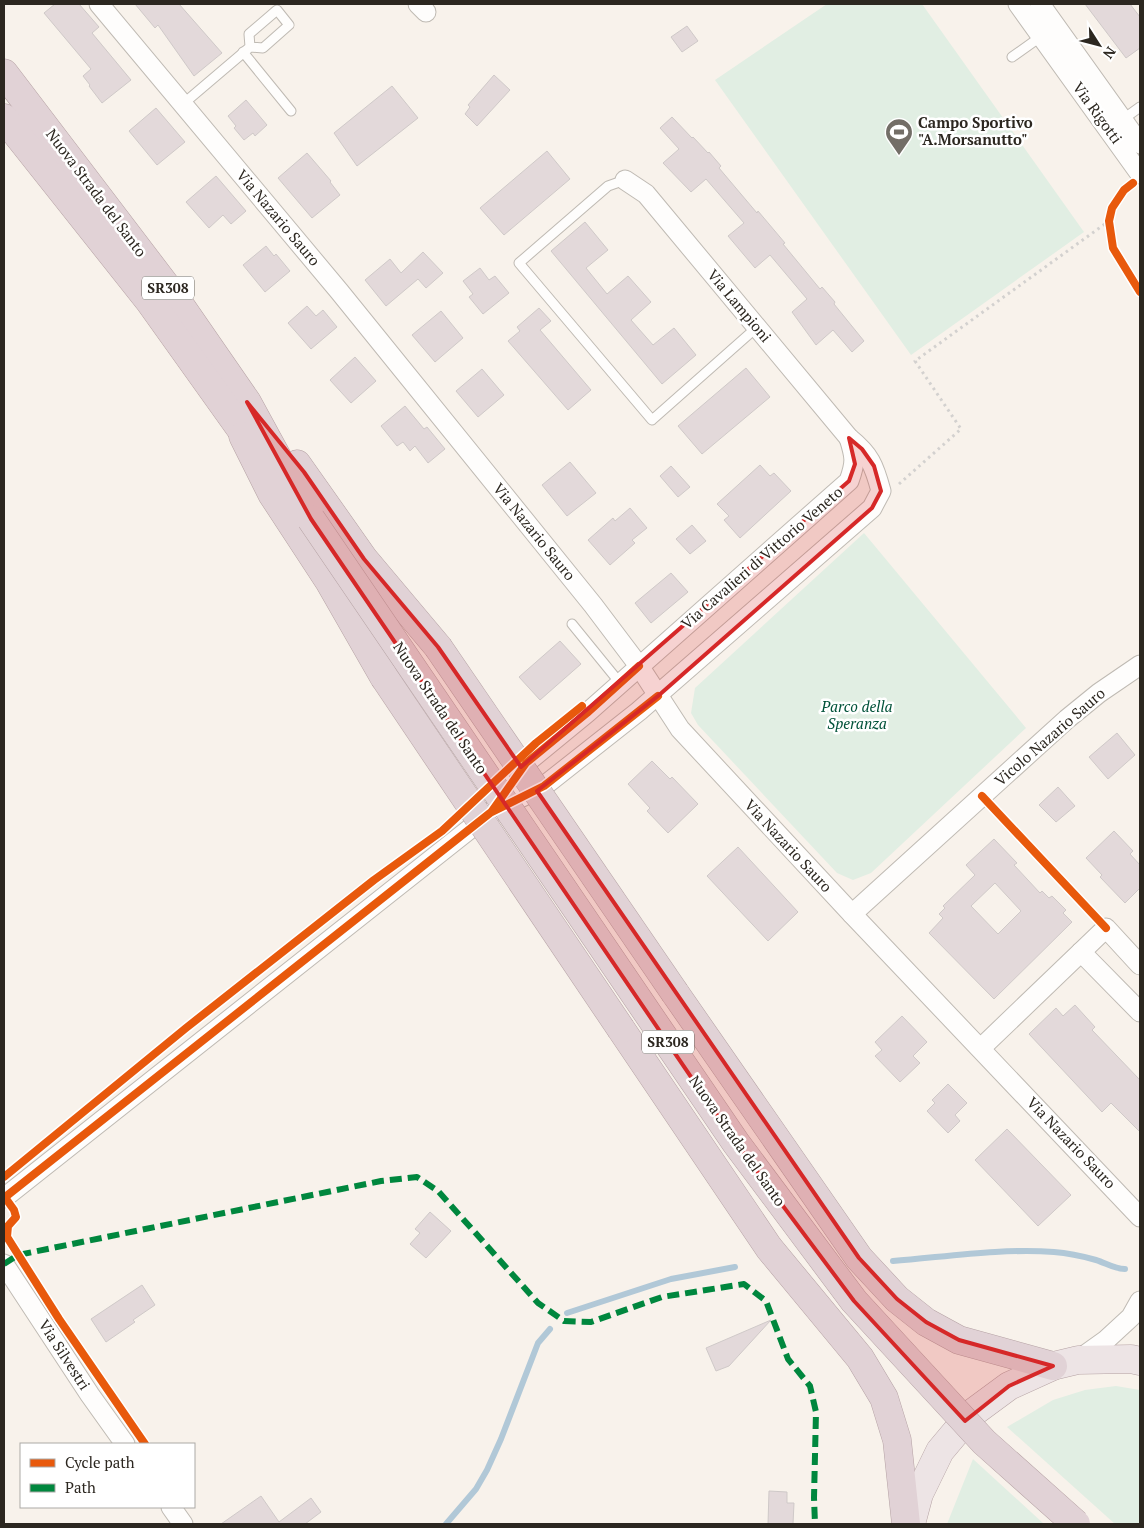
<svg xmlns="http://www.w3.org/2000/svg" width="1144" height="1528" viewBox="0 0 1144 1528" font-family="'PT Serif',serif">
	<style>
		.green { fill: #e1eee3 }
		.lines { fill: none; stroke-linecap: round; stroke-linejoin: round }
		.stream { stroke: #b1c8d7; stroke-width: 6 }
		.building { fill: #e3d9da; stroke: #cfc9c8; fill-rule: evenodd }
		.lane-casing { stroke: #bfbab3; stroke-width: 11 }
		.street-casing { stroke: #bfbab3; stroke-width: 21 }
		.primary-casing { stroke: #b5a2a4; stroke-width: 29 }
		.highway-casing { stroke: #b5a2a4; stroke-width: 29 }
		.path { stroke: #d3d1cf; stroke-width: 3; stroke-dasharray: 2.5 4; stroke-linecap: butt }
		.lane { stroke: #fefdfc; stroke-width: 9 }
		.street { stroke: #fefdfc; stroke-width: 19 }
		.primary { stroke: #ede4e5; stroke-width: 28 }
		.highway { stroke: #e1d2d6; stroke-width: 28 }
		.highway-bridge-casing { stroke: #b5a2a4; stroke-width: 29; stroke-linecap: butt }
		.highway-bridge { stroke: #e1d2d6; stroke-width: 28 }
		.quiet { stroke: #00873e; stroke-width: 6; stroke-dasharray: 12 6; stroke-linecap: butt }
		.cycleway-casing { stroke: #fff; stroke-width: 11 }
		.cycleway { stroke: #e8590c; stroke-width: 8 }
		.marked { fill: #d62828; fill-opacity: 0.2; stroke: #d62828; stroke-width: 4; stroke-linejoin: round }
		.labels { text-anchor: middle; stroke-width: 5; stroke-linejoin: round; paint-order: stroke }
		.shield { fill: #fff; stroke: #6b6863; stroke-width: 1 }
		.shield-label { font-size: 14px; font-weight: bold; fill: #2c2720 }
		.street-label { font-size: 15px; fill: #2c2720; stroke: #fff }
		.poi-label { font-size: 15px; font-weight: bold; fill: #2c2720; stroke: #fff; text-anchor: start }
		.park-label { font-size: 15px; font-style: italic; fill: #005239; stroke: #fff }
	</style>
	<rect width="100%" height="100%" fill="#f8f2eb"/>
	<g class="green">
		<path d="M827 4H922L1084 232 911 355 715 80Z"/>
		<path d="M864 533 1026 728 871 873 853 880 837 873 698 725 691 713 695 688Z"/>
		<path d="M1116 1386 1140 1390V1524H1115L1007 1427 1053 1400 1085 1390Z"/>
		<path d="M973 1459 1044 1524H947Z"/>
	</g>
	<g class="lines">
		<g class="stream">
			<path d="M893 1261C945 1257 1002 1248 1054 1252 1068 1253 1082 1256 1096 1260 1106 1263 1114 1269 1125 1269"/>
			<path d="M567 1313 671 1279 735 1267"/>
			<path d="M446 1524 476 1489 487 1470 501 1439 538 1343 550 1329"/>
		</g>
	</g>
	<g class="building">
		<path d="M55 4H79L99 27 92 33 131 80 102 103 89 86 90 85 83 76 91 69 44 13Z"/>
		<path d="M135 4H179L222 53 194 76 158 25 155 28Z"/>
		<path d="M1085 4H1130L1140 17V48L1126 58Z"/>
		<path d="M687 26 698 41 682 52 671 37Z"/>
		<path d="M494 75 510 90 477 126 465 114 470 107 468 105Z"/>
		<path d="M392 86 418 118 357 166 334 133Z"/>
		<path d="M246 100 267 125 255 136 253 133 244 140 234 128 236 126 228 116Z"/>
		<path d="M156 108 185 142 157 165 129 131Z"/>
		<path d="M672 117 692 138 693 137 708 153 709 152 721 166 719 168 757 213 758 211 785 243 783 244 820 289 822 287 835 302 834 304 864 341 852 352 833 330 816 345 792 312 807 299 770 255 755 268 728 236 744 223 706 179 691 192 663 163 679 149 660 128Z"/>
		<path d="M547 151 570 179 504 235 480 208Z"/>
		<path d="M307 153 331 181 330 182 340 195 312 218 278 178Z"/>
		<path d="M216 176 246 211 231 224 223 215 209 228 186 202Z"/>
		<path d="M585 222 608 250 586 268 607 294 628 276 651 302 631 320 653 345 674 328 696 355 662 384 551 251Z"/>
		<path d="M266 246 274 256 276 254 290 271 265 292 243 265Z"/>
		<path d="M423 252 443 273 426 288 418 279 386 306 365 280 390 259 401 273Z"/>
		<path d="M480 268 489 280 495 276 509 293 483 314 469 297 473 294 463 281Z"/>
		<path d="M307 306 316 316 323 310 337 327 311 349 288 323Z"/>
		<path d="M539 308 551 321 540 330 591 390 568 410 508 341 520 331 517 327Z"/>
		<path d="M441 311 463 338 435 362 412 335Z"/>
		<path d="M355 357 376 381 351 403 330 380Z"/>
		<path d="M746 368 770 397 702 454 678 426Z"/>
		<path d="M482 369 504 395 478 417 456 391Z"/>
		<path d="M405 406 424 429 427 427 445 449 428 463 415 446 410 451 403 442 397 446 381 426Z"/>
		<path d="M570 462 596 493 567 516 542 485Z"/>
		<path d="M760 465 770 476 774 473 791 491 740 538 724 520 729 516 717 504Z"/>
		<path d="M671 466 690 487 678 497 660 476Z"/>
		<path d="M630 508 647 528 632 540 635 543 610 565 588 540 613 518 615 521Z"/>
		<path d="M692 525 706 541 690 554 676 539Z"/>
		<path d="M671 573 688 592 651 623 635 603Z"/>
		<path d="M560 641 581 664 540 700 519 677Z"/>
		<path d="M1117 733 1135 755 1108 779 1089 757Z"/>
		<path d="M652 761 670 779 672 777 698 804 668 833 647 811 650 808 628 784Z"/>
		<path d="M1058 787 1075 806 1056 822 1039 805Z"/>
		<path d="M1114 831 1133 851 1130 854 1140 865V888L1125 903 1100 877 1102 875 1086 858Z"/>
		<path d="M994 839 1017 863 1014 865 1040 893 1042 891 1049 898 1052 896 1066 910 1063 913 1072 922 994 999 929 933 943 918 939 914 945 908 943 906 975 875 966 865ZM995 883 1021 911 998 934 971 906Z"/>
		<path d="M738 847 798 912 768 941 707 876Z"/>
		<path d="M1075 1005 1095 1027 1092 1030 1140 1080V1132L1111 1103 1102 1112 1029 1034 1056 1008 1063 1016Z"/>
		<path d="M902 1016 927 1042 913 1056 920 1063 900 1082 875 1056 882 1050 875 1042Z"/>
		<path d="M948 1084 967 1103 955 1115 960 1121 948 1133 927 1111 935 1103 932 1100Z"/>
		<path d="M1007 1129 1071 1195 1038 1226 975 1160Z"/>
		<path d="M430 1212 451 1231 426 1258 410 1244 420 1233 415 1229Z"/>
		<path d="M142 1285 155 1305 133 1320 135 1322 106 1342 91 1319Z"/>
		<path d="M771 1320 729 1366 716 1371 706 1348Z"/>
		<path d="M769 1491 787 1492V1503H794L793 1524H768Z"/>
		<path d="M261 1496 279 1522 311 1498 321 1512 305 1524H221Z"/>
	</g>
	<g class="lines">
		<g class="lane-casing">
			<g id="lane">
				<path d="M243 52 291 111"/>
				<path d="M1012 57 1043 35"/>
				<path d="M183 104 250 47 263 48 289 25 277 10 249 34 250 47"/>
				<path d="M1122 120 1140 107"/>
				<path d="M625 180 608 186 519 263 652 420 756 328"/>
				<path d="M572 624 620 683"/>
			</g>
		</g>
		<g class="street-casing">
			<g id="street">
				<path d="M99 4 339 291 593 605 639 666 680 729 852 914 1140 1217"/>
				<path d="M418 4 426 12"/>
				<path d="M1018 4 1140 174"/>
				<path d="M1040 4 1140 144"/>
				<path d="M496 806 526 763 587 713 849 481C856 462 855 457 849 438"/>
				<path d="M852 914 1067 719 1099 693 1140 665"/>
				<path d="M1081 952 1140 1012"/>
				<path d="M981 1048 1106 928 1140 965"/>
				<path d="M4 1198 490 813 544 786 639 711 872 508 881 491C874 465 870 455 849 438L646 194 625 180"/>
				<path d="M4 1264 90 1395 125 1444"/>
				<path d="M1078 1360 1106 1340 1131 1317 1140 1301"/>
				<path d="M171 1507 183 1524"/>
			</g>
		</g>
		<g class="primary-casing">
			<path id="primary" d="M911 1524 919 1494 940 1451 971 1414 1009 1386 1053 1366 1078 1360 1131 1359 1140 1361"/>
		</g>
		<g class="highway-casing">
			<g id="highway">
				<path d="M4 73 173 295 247 402 311 519"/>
				<path d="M4 118 150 302 255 449"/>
				<path d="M243 436 272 494 329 581 384 677"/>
				<path d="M297 464 364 559 438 647"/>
				<path d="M675 993 859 1258 897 1299 926 1322 959 1340 1053 1366"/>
				<path d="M621 1029 769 1248 860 1358 884 1398 897 1440 906 1524"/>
			</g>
		</g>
		<path class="path" d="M899 484 961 429 915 361 1109 221"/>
		<use href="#lane" class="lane"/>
		<use href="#street" class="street"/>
		<use href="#primary" class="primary"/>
		<use href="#highway" class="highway"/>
		<g class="highway-bridge-casing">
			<g id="highway-bridge">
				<path d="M311 519 736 1143 854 1301 984 1442 1076 1524"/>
				<path d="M438 647 675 993"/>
				<path d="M384 677 621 1029"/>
			</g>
		</g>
		<use href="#highway-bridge" class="highway-bridge"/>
		<path class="quiet" d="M4 1264 18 1255 381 1181 417 1177 438 1191 538 1303 564 1321 591 1322 662 1297 744 1284 766 1301 788 1359 810 1386 816 1412 814 1498 815 1524"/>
		<g class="cycleway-casing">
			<g id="cycleway">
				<path d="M1133 183 1124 190 1112 208 1109 221 1113 248 1140 292"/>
				<path d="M982 796 1106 928"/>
				<path d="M492 811 526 763 587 713 639 666"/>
				<path d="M4 1177 186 1028 374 880 442 831 536 743 582 706"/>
				<path d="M4 1196 14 1210 16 1217 8 1226 7 1237 59 1319 145 1444"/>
				<path d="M4 1198 490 813 544 786 658 696"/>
			</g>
		</g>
		<use href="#cycleway" class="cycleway"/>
	</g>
	<path class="marked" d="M247 402 304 472 364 559 438 647 521 767 849 481 855 464 849 438 862 449 874 466 881 491 872 508 658 696 537 791 859 1258 897 1299 926 1322 959 1340 1053 1366 1009 1386 965 1421 854 1301 736 1143 311 519Z"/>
	<defs>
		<g id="stadium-pin" transform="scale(1.4375)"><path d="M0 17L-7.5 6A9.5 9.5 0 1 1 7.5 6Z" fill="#736e67" stroke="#fff"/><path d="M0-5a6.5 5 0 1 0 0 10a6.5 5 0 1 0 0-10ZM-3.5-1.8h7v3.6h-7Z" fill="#fff"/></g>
	</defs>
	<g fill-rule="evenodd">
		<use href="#stadium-pin" x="899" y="132"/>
	</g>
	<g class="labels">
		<g class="shield">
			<rect x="142" y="276.5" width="52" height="23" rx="4"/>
			<rect x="642" y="1030.5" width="52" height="23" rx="4"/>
		</g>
		<g class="shield-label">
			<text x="168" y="293">SR308</text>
			<text x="668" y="1047">SR308</text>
		</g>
		<g class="street-label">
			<text transform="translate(1097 113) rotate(54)" y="5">Via Rigotti</text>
			<text transform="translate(96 193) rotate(53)" y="5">Nuova Strada del Santo</text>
			<text transform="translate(278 218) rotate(50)" y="5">Via Nazario Sauro</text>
			<text transform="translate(739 306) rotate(50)" y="5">Via Lampioni</text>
			<text transform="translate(534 532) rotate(51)" y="5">Via Nazario Sauro</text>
			<text transform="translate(762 558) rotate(-41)" y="5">Via Cavalieri di Vittorio Veneto</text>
			<text transform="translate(440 708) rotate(56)" y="5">Nuova Strada del Santo</text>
			<text transform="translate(1050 737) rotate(-41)" y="5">Vicolo Nazario Sauro</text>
			<text transform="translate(788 846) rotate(47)" y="5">Via Nazario Sauro</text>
			<text transform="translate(737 1141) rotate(55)" y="5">Nuova Strada del Santo</text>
			<text transform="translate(1071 1143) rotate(46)" y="5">Via Nazario Sauro</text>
			<text transform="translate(64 1355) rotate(57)" y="5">Via Silvestri</text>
		</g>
		<g class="poi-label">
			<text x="918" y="128">Campo Sportivo<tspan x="918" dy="17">"A.Morsanutto"</tspan></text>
		</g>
		<g class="park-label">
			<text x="857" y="712">Parco della<tspan x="857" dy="17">Speranza</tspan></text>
		</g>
	</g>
	<rect width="1144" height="1528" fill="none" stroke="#2c2720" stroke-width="10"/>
	<rect x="20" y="1443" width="175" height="65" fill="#ffffff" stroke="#aba9a6"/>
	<rect x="30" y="1459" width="25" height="8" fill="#e8590c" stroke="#aba9a6"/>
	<text x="65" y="1468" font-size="15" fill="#2c2720">Cycle path</text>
	<rect x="30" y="1484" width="25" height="8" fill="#00873e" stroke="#aba9a6"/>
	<text x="65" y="1493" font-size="15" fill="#2c2720">Path</text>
	<g transform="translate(1099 45) rotate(126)" stroke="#ffffff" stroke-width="4" paint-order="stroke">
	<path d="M0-4L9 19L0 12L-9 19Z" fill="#2c2720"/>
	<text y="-8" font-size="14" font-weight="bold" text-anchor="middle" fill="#2c2720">N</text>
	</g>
</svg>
